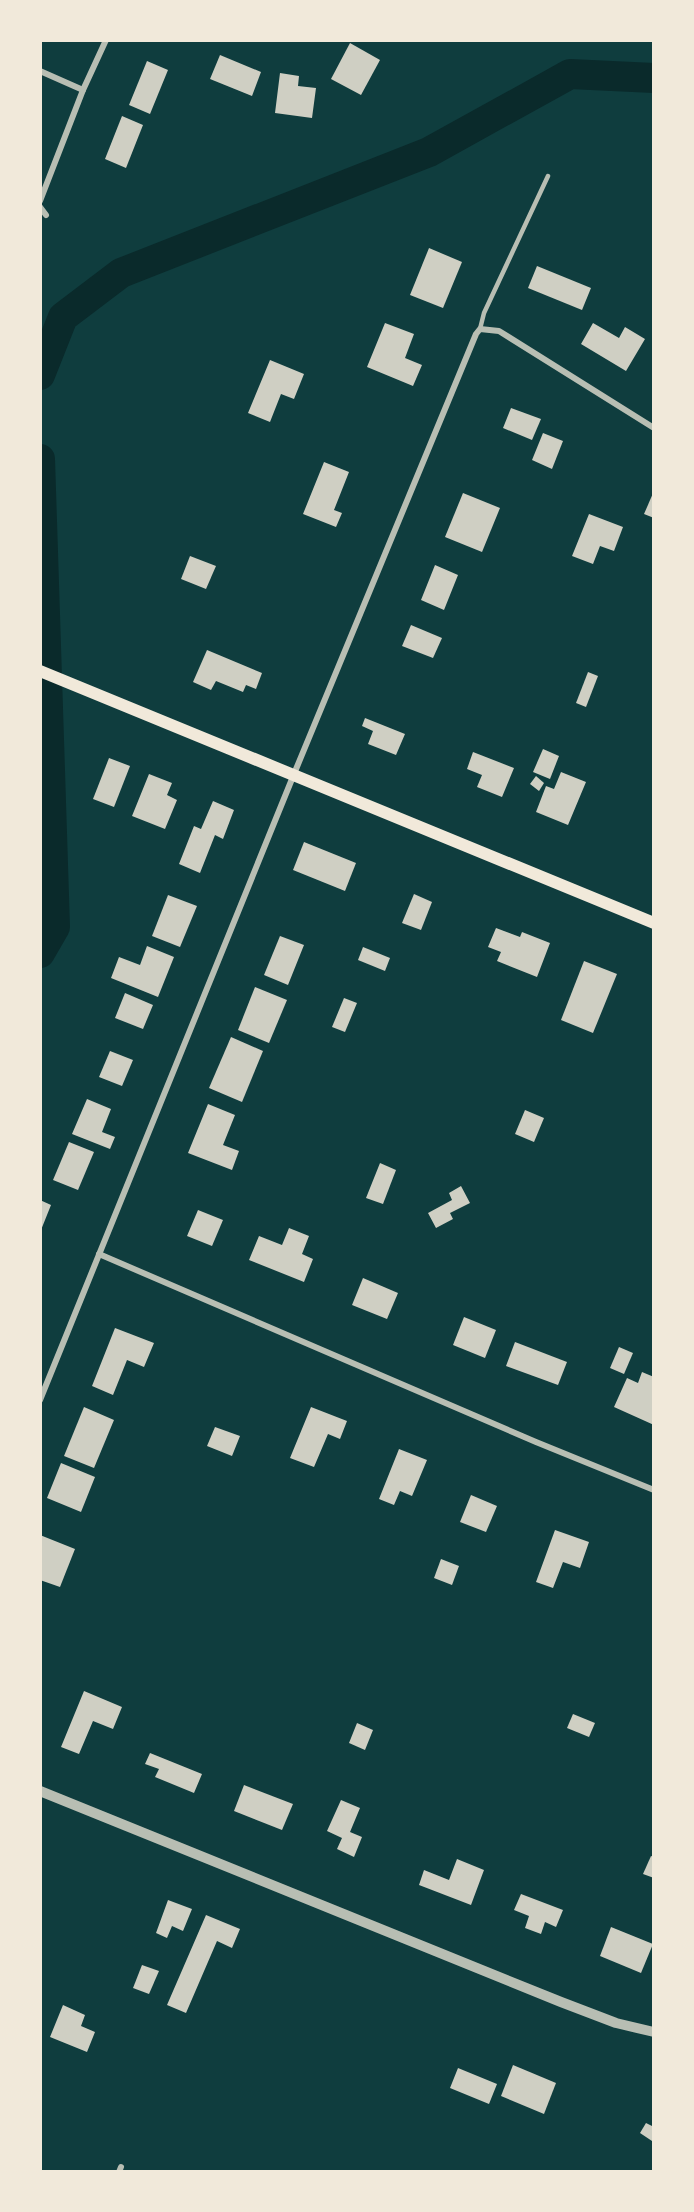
<svg xmlns="http://www.w3.org/2000/svg" width="694" height="2212" viewBox="0 0 694 2212" font-family="'Sofia Sans Condensed',sans-serif">
	<style>
		.lines { fill: none; stroke-linecap: round; stroke-linejoin: round }
		.river { stroke: #0a2a2b; stroke-width: 30 }
		.building { fill: #cfcfc3 }
		.service { stroke: #b8beb3; stroke-width: 4.5 }
		.minor { stroke: #b8beb3; stroke-width: 6 }
		.tertiary { stroke: #b8beb3; stroke-width: 10 }
		.secondary { stroke: #f1e9da; stroke-width: 12 }
	</style>
	<rect width="100%" height="100%" fill="#0f3d3e"/>
	<g class="lines">
		<g class="river">
			<path d="M40 375 63 317 121 273 429 152 570 74 654 78"/>
			<path d="M40 459 55 927 40 953"/>
		</g>
	</g>
	<g class="building">
		<path d="M350 43 380 60 361 95 331 79Z"/>
		<path d="M220 55 261 72 252 96 210 79Z"/>
		<path d="M147 61 168 70 150 114 129 105Z"/>
		<path d="M280 73 299 76 298 86 316 88 312 118 275 113Z"/>
		<path d="M122 116 143 125 126 168 105 159Z"/>
		<path d="M429 248 462 262 443 308 410 295Z"/>
		<path d="M537 266 591 288 582 310 528 288Z"/>
		<path d="M385 323 414 334 405 358 422 365 413 386 367 367Z"/>
		<path d="M593 323 619 338 625 327 645 339 626 371 581 344Z"/>
		<path d="M270 360 304 374 294 399 281 394 270 422 248 413Z"/>
		<path d="M511 408 541 419 532 440 503 428Z"/>
		<path d="M543 433 563 441 552 469 532 460Z"/>
		<path d="M324 462 349 472 334 510 342 513 336 527 303 514Z"/>
		<path d="M654 491V518L644 514Z"/>
		<path d="M463 493 500 508 482 552 445 537Z"/>
		<path d="M589 514 623 527 614 551 600 546 593 564 572 556Z"/>
		<path d="M190 556 216 566 206 589 181 579Z"/>
		<path d="M435 565 458 575 444 610 421 600Z"/>
		<path d="M411 625 442 638 433 658 402 646Z"/>
		<path d="M207 650 262 673 256 689 246 685 243 692 216 681 211 690 193 682Z"/>
		<path d="M588 672 598 676 586 707 576 703Z"/>
		<path d="M365 718 405 734 396 755 368 744 373 731 362 726Z"/>
		<path d="M543 749 559 756 550 779 533 772Z"/>
		<path d="M473 752 514 768 502 797 477 787 482 775 467 769Z"/>
		<path d="M109 758 130 766 114 807 93 799Z"/>
		<path d="M561 772 586 782 568 825 536 812 546 786 554 789Z"/>
		<path d="M149 774 172 783 167 795 177 800 165 829 132 816Z"/>
		<path d="M536 776 544 783 539 791 530 784Z"/>
		<path d="M213 801 234 810 223 839 215 835 200 873 179 864 194 826 201 829Z"/>
		<path d="M304 842 356 863 345 891 293 870Z"/>
		<path d="M414 894 432 902 421 930 402 923Z"/>
		<path d="M168 895 197 906 180 947 152 936Z"/>
		<path d="M496 928 520 937 522 932 550 943 537 977 497 961 501 952 488 947Z"/>
		<path d="M280 936 304 945 288 985 264 975Z"/>
		<path d="M147 946 174 957 158 997 111 978 119 957 140 965Z"/>
		<path d="M363 947 390 958 385 971 358 960Z"/>
		<path d="M584 961 617 974 593 1033 561 1020Z"/>
		<path d="M255 987 287 1000 269 1043 238 1030Z"/>
		<path d="M125 993 153 1005 143 1029 115 1018Z"/>
		<path d="M344 998 357 1003 345 1032 332 1027Z"/>
		<path d="M231 1037 263 1051 242 1102 209 1088Z"/>
		<path d="M110 1051 133 1060 122 1086 99 1077Z"/>
		<path d="M87 1099 111 1109 102 1132 115 1137 110 1149 72 1134Z"/>
		<path d="M208 1104 235 1115 223 1145 239 1151 232 1170 188 1153Z"/>
		<path d="M525 1110 544 1118 534 1142 515 1134Z"/>
		<path d="M69 1142 94 1152 78 1190 53 1180Z"/>
		<path d="M380 1163 396 1170 383 1204 366 1198Z"/>
		<path d="M461 1186 470 1203 450 1213 453 1219 436 1228 428 1213 452 1200 449 1193Z"/>
		<path d="M40 1200 51 1205 41 1230H40Z"/>
		<path d="M198 1210 223 1220 212 1246 187 1236Z"/>
		<path d="M289 1228 309 1236 302 1254 313 1259 304 1282 249 1260 259 1236 282 1245Z"/>
		<path d="M363 1278 398 1293 387 1319 352 1305Z"/>
		<path d="M464 1317 496 1330 485 1358 453 1345Z"/>
		<path d="M115 1328 154 1343 144 1367 127 1360 113 1395 92 1386Z"/>
		<path d="M515 1342 567 1362 558 1385 506 1366Z"/>
		<path d="M619 1347 633 1353 624 1374 610 1368Z"/>
		<path d="M642 1372 654 1377V1425L614 1407 627 1378 638 1383Z"/>
		<path d="M84 1407 114 1420 94 1468 64 1456Z"/>
		<path d="M311 1407 347 1421 340 1439 328 1434 314 1467 290 1458Z"/>
		<path d="M215 1427 240 1436 232 1456 207 1446Z"/>
		<path d="M399 1449 427 1460 412 1496 400 1491 394 1505 379 1499Z"/>
		<path d="M61 1463 95 1477 81 1512 47 1498Z"/>
		<path d="M471 1495 497 1506 486 1532 460 1522Z"/>
		<path d="M555 1530 589 1542 580 1568 563 1562 553 1588 536 1582Z"/>
		<path d="M40 1535 75 1549 60 1587 40 1580Z"/>
		<path d="M441 1559 459 1566 452 1585 434 1578Z"/>
		<path d="M84 1691 122 1707 113 1729 93 1721 79 1754 61 1747Z"/>
		<path d="M573 1714 595 1723 589 1737 567 1728Z"/>
		<path d="M357 1723 373 1730 365 1750 349 1743Z"/>
		<path d="M150 1753 202 1774 194 1793 155 1777 159 1769 145 1764Z"/>
		<path d="M244 1785 293 1804 282 1830 234 1811Z"/>
		<path d="M341 1800 360 1808 350 1832 362 1837 354 1857 337 1849 342 1838 327 1831Z"/>
		<path d="M651 1856 654 1857V1878L643 1874Z"/>
		<path d="M457 1859 484 1870 471 1905 419 1885 424 1870 449 1880Z"/>
		<path d="M521 1894 563 1910 556 1927 545 1922 541 1934 525 1928 529 1916 514 1910Z"/>
		<path d="M168 1900 192 1909 183 1931 172 1926 167 1938 156 1933Z"/>
		<path d="M206 1915 240 1929 232 1948 217 1941 186 2013 167 2005Z"/>
		<path d="M611 1927 653 1944 641 1973 600 1956Z"/>
		<path d="M142 1965 159 1971 149 1994 133 1988Z"/>
		<path d="M63 2005 85 2015 81 2026 95 2032 87 2052 50 2037Z"/>
		<path d="M513 2065 556 2083 544 2114 501 2096Z"/>
		<path d="M458 2068 497 2084 489 2104 450 2088Z"/>
		<path d="M646 2123 654 2127 652 2141 640 2133Z"/>
	</g>
	<g class="lines">
		<path class="service" d="M480 329 484 313 548 176"/>
		<g class="minor">
			<path d="M40 71 83 90"/>
			<path d="M40 201 83 90 106 40"/>
			<path d="M40 207 46 215"/>
			<path d="M99 1254 536 1442 654 1490"/>
			<path d="M40 1400 294 774 476 334 480 329 499 331 654 428"/>
			<path d="M119 2172 121 2167"/>
		</g>
		<path class="tertiary" d="M40 1791 561 2002 616 2023 654 2032"/>
		<path class="secondary" d="M40 671 654 923"/>
	</g>
	<rect width="694" height="2212" fill="none" stroke="#f1e9da" stroke-width="84"/>
</svg>
